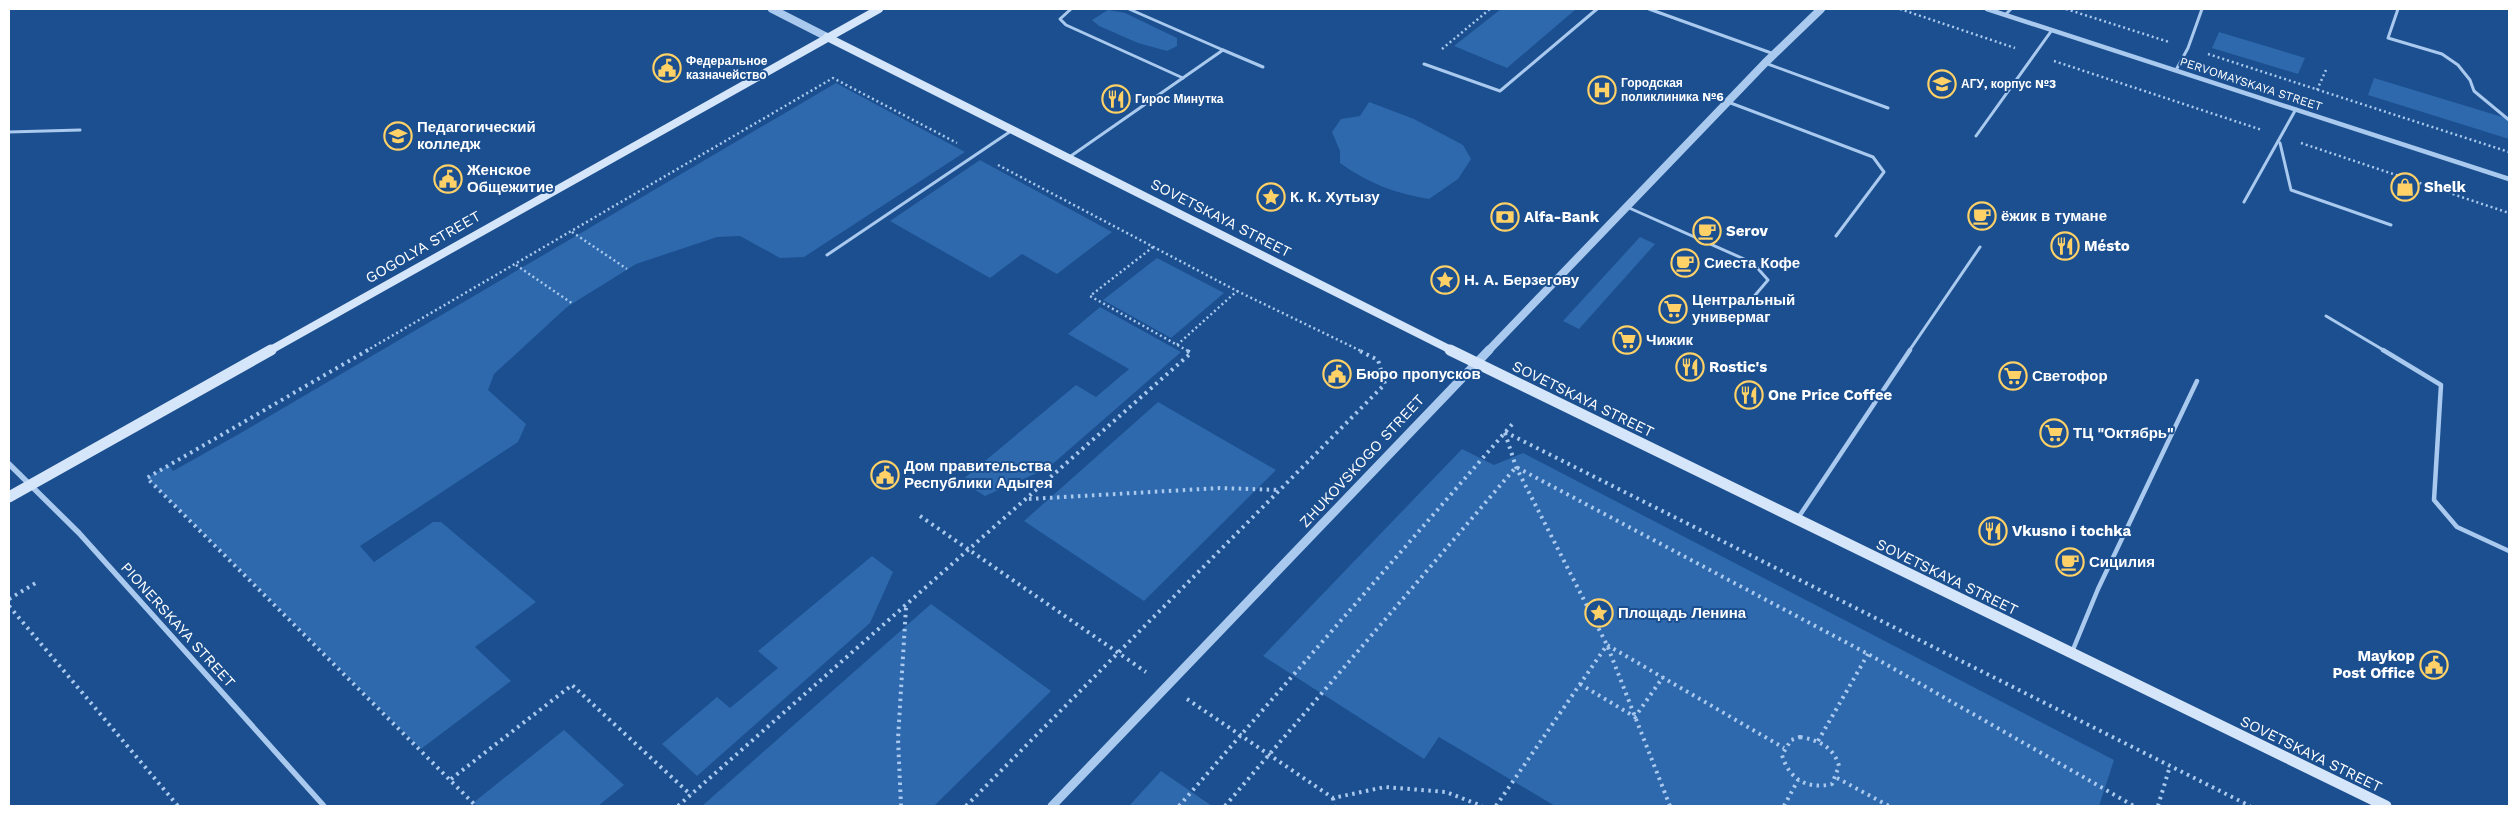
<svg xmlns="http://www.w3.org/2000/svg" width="2518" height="815" viewBox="0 0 2518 815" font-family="'Work Sans',sans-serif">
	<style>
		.green { fill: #2e69ad }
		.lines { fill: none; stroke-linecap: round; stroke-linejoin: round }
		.path-far1 { stroke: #a9c9ee; stroke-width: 2.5; stroke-dasharray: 2 3; stroke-linecap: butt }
		.path { stroke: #a9c9ee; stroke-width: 4; stroke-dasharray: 2.5 4.5; stroke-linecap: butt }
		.service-far1 { stroke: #a9c9ee; stroke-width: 3 }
		.service { stroke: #a9c9ee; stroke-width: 4.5 }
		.minor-far1 { stroke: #a9c9ee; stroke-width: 4.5 }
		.minor { stroke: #a9c9ee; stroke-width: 5.5 }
		.tertiary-far1 { stroke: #a9c9ee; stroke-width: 8 }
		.tertiary { stroke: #a9c9ee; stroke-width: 9 }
		.secondary-far1 { stroke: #d6e6fa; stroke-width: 8 }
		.secondary { stroke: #d6e6fa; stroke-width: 11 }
		.labels { text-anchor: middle; stroke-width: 4; stroke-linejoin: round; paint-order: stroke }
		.far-poi-label { font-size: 12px; font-weight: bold; fill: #fff; stroke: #1b4f8f; text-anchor: start }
		.far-street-label { font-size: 12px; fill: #fff; stroke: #1b4f8f }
		.poi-label { font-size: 15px; font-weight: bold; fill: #fff; stroke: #1b4f8f; text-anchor: start }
		.street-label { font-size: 15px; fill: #fff; stroke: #1b4f8f }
	</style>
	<rect width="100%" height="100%" fill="#1b4f8f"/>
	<g class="green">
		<path d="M1501 9H1576L1507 68 1454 46Z"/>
		<path d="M1108 10 1125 13 1177 38V46L1167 51 1138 43 1099 26 1092 20Z"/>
		<path d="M2219 32 2305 58 2298 74 2212 48Z"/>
		<path d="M2374 78 2509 119V139L2368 95Z"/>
		<path d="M836 83 965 152 804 257 780 258 740 236 717 237 636 264 567 307 494 374 488 390 526 424 518 442 360 546 374 562 433 522H441L536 602 475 647 511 681 421 749 147 478 169 465 173 471 239 434Z"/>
		<path d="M1369 102 1414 119 1463 145 1471 159 1458 179 1429 199C1397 194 1367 183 1340 163V151L1332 132 1341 119 1360 116Z"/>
		<path d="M980 160 1112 232 1057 274 1022 254 990 278 890 221Z"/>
		<path d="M1640 237 1655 244 1579 329 1563 321Z"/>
		<path d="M1157 258 1224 293 1171 338 1103 300Z"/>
		<path d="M1100 307 1181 352 1048 468 985 496 961 481 1076 385 1096 397 1129 369 1068 334Z"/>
		<path d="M1158 402 1276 470 1144 601 1024 521Z"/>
		<path d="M1462 449 1494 465 1523 453 2114 760 2099 806H1555L1439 737 1424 759 1263 656Z"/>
		<path d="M872 556 893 572 870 623 697 776 662 744 717 697 730 708 778 668 758 651Z"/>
		<path d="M931 604 1051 691 934 806H702Z"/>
		<path d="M564 730 624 785 598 806H476L473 803Z"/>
		<path d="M1161 771 1212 806H1129Z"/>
	</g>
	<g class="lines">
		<g class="path-far1">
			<path d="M1900 9 2015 48"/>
			<path d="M2066 9 2169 42"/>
			<path d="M1442 49 1490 9"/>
			<path d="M2208 54 2509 152"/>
			<path d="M2054 61 2262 130"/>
			<path d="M2317 90 2326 70"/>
			<path d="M2301 143 2509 213"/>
			<path d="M998 165 1237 291 1361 351"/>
			<path d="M572 232 627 269"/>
			<path d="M1153 247 1090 296 1188 351"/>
			<path d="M516 265 573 304"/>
			<path d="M1177 345 1237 291"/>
			<path d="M366 351 833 78 957 143"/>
		</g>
		<g class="path">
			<path d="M368 350 147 478 476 806"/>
			<path d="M1505 432 2250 806"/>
			<path d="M1505 433 1516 467 1607 645 1670 806"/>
			<path d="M1029 499 1220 488 1280 490"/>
			<path d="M920 516 1146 672"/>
			<path d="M9 599 39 581"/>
			<path d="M9 606 178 806"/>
			<path d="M1580 684 1635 717 1663 677"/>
			<path d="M1187 699 1333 798 1385 787 1446 792 1482 806"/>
			<path d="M1800 737C1818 740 1834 747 1839 766L1832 784C1807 790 1789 779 1782 755L1791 740Z"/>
			<path d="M1818 741 1868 654"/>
			<path d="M1837 778 1889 806"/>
			<path d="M451 779 572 685 691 795"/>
			<path d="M1333 798 1334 806"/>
			<path d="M678 806 1191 353 1186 350"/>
			<path d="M901 806 898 739 906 607"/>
			<path d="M966 806 1385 384 1378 360 1358 350"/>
			<path d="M1179 806 1515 421"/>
			<path d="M1225 806 1516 467 1868 654 2134 806"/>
			<path d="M1496 806 1607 645 1784 748"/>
			<path d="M1784 806 1798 780"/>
			<path d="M2158 806 2170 766"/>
		</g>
		<g class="service-far1">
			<path d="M1071 9 1060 19 1066 25 1183 78"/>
			<path d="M1649 9 1774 54"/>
			<path d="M2398 9 2388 38 2442 54 2458 65 2470 80 2474 91 2509 120"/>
			<path d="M2005 15 2011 9"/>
			<path d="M1223 50 1263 67"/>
			<path d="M1765 63 1888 108"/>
			<path d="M1424 64 1500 91 1597 9"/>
			<path d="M2176 70 2188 48 2202 9"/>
			<path d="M1728 102 1873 157 1884 172 1836 236"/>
			<path d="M9 132 80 130"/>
			<path d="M1976 136 2052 30"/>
			<path d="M2280 143 2291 190 2391 225"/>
			<path d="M1068 158 1223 50 1129 9"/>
			<path d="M2244 202 2296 109"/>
			<path d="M1627 207 1753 263 1768 280 1751 300"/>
			<path d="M827 255 1011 131"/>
			<path d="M2326 316 2385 351"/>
			<path d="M1909 351 1980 247"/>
		</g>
		<g class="service">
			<path d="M2383 350 2441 385 2434 500 2457 527 2509 551"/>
			<path d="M1798 518 1910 350"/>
			<path d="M2072 652 2098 589 2197 381"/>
		</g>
		<path class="minor-far1" d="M1987 9 2509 179"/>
		<path class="minor" d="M9 464 79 533 324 806"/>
		<g class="tertiary-far1">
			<path d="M772 9 827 37"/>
			<path d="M1488 351 1765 63 1821 9"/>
		</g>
		<path class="tertiary" d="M1052 806 1489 350"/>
		<g class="secondary-far1">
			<path d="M827 37 1453 351"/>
			<path d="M269 351 879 9"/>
		</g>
		<g class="secondary">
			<path d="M1450 350 2386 806"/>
			<path d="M9 497 271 350"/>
		</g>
	</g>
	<defs>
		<g id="civic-ring" transform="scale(1.4375)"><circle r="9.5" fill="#1b4f8f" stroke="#ffd166" stroke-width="1.5"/><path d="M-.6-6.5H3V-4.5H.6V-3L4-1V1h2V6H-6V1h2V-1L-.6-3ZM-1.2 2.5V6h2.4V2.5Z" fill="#ffd166"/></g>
		<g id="university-ring" transform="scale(1.4375)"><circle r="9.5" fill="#1b4f8f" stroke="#ffd166" stroke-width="1.5"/><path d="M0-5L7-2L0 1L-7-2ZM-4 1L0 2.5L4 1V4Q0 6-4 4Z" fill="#ffd166"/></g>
		<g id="hospital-ring" transform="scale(1.4375)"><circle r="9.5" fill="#1b4f8f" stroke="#ffd166" stroke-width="1.5"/><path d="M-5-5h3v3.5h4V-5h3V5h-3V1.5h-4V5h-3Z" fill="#ffd166"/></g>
		<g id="restaurant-ring" transform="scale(1.4375)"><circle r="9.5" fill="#1b4f8f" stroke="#ffd166" stroke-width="1.5"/><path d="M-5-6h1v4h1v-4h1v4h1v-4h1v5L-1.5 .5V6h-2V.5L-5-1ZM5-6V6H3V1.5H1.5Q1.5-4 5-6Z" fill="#ffd166"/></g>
		<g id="shop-ring" transform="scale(1.4375)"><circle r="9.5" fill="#1b4f8f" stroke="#ffd166" stroke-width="1.5"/><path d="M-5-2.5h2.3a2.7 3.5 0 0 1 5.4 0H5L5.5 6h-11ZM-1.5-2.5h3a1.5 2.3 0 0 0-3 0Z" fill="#ffd166"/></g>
		<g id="sight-ring" transform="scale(1.4375)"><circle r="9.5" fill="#1b4f8f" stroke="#ffd166" stroke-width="1.5"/><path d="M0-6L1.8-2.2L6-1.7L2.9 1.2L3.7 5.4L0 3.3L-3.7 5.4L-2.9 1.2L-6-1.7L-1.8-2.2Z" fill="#ffd166"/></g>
		<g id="cafe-ring" transform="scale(1.4375)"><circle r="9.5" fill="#1b4f8f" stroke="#ffd166" stroke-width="1.5"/><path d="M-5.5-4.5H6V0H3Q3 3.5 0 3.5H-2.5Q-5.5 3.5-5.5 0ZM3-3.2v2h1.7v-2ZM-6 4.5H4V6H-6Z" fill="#ffd166"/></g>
		<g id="bank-ring" transform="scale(1.4375)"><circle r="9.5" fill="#1b4f8f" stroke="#ffd166" stroke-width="1.5"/><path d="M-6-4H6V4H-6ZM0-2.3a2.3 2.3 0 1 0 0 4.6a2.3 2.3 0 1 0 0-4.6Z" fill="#ffd166"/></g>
		<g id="supermarket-ring" transform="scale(1.4375)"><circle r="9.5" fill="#1b4f8f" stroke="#ffd166" stroke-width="1.5"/><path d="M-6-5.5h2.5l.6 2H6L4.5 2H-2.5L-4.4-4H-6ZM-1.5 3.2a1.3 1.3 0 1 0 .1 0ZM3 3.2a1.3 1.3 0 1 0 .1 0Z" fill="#ffd166"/></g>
	</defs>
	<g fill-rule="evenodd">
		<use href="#civic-ring" x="667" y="68"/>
		<use href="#university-ring" x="1942" y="84"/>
		<use href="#hospital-ring" x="1602" y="90"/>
		<use href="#restaurant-ring" x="1116" y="99"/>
		<use href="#university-ring" x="398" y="136"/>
		<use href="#civic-ring" x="448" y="179"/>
		<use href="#shop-ring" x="2405" y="187"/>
		<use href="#sight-ring" x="1271" y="197"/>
		<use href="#cafe-ring" x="1982" y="216"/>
		<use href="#bank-ring" x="1505" y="217"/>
		<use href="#cafe-ring" x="1707" y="231"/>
		<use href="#restaurant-ring" x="2065" y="246"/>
		<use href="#cafe-ring" x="1685" y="263"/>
		<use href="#sight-ring" x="1445" y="280"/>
		<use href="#supermarket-ring" x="1673" y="309"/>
		<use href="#supermarket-ring" x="1627" y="340"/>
		<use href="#restaurant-ring" x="1690" y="367"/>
		<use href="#civic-ring" x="1337" y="374"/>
		<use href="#supermarket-ring" x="2013" y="376"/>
		<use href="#restaurant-ring" x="1749" y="395"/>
		<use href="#supermarket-ring" x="2054" y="433"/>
		<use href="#civic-ring" x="885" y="475"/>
		<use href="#restaurant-ring" x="1993" y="531"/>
		<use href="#cafe-ring" x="2070" y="562"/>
		<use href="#sight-ring" x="1599" y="613"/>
		<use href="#civic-ring" x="2434" y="665"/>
	</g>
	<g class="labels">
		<g class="far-poi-label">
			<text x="686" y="65">Федеральное<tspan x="686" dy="14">казначейство</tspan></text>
			<text x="1621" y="87">Городская<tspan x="1621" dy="14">поликлиника №6</tspan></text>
			<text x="1961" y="88">АГУ, корпус №3</text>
			<text x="1135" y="103">Гирос Минутка</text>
		</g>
		<g class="far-street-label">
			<text transform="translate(2251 84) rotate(18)" y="4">PERVOMAYSKAYA STREET</text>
		</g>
		<g class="poi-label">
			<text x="417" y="132">Педагогический<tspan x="417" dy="17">колледж</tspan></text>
			<text x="467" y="175">Женское<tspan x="467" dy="17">Общежитие</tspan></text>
			<text x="2424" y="192">Shelk</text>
			<text x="1290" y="202">К. К. Хутызу</text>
			<text x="2001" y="221">ёжик в тумане</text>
			<text x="1524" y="222">Alfa-Bank</text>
			<text x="1726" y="236">Serov</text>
			<text x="2084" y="251">Mésto</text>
			<text x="1704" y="268">Сиеста Кофе</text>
			<text x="1464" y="285">Н. А. Берзегову</text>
			<text x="1692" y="305">Центральный<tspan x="1692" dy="17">универмаг</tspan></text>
			<text x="1646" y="345">Чижик</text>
			<text x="1709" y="372">Rostic's</text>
			<text x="1356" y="379">Бюро пропусков</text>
			<text x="2032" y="381">Светофор</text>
			<text x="1768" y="400">One Price Coffee</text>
			<text x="2073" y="438">ТЦ "Октябрь"</text>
			<text x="904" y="471">Дом правительства<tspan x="904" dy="17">Республики Адыгея</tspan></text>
			<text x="2012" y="536">Vkusno i tochka</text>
			<text x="2089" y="567">Сицилия</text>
			<text x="1618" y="618">Площадь Ленина</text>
			<text x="2415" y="661" text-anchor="end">Maykop<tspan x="2415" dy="17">Post Office</tspan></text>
		</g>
		<g class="street-label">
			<text transform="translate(1221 218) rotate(27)" y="5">SOVETSKAYA STREET</text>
			<text transform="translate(423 247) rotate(-30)" y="5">GOGOLYA STREET</text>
			<text transform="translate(1583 399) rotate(26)" y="5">SOVETSKAYA STREET</text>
			<text transform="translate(1362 461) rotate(-47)" y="5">ZHUKOVSKOGO STREET</text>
			<text transform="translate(1947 577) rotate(26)" y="5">SOVETSKAYA STREET</text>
			<text transform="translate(178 625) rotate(48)" y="5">PIONERSKAYA STREET</text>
			<text transform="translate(2311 754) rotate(26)" y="5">SOVETSKAYA STREET</text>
		</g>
	</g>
	<rect width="2518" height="815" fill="none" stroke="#ffffff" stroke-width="20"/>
</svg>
